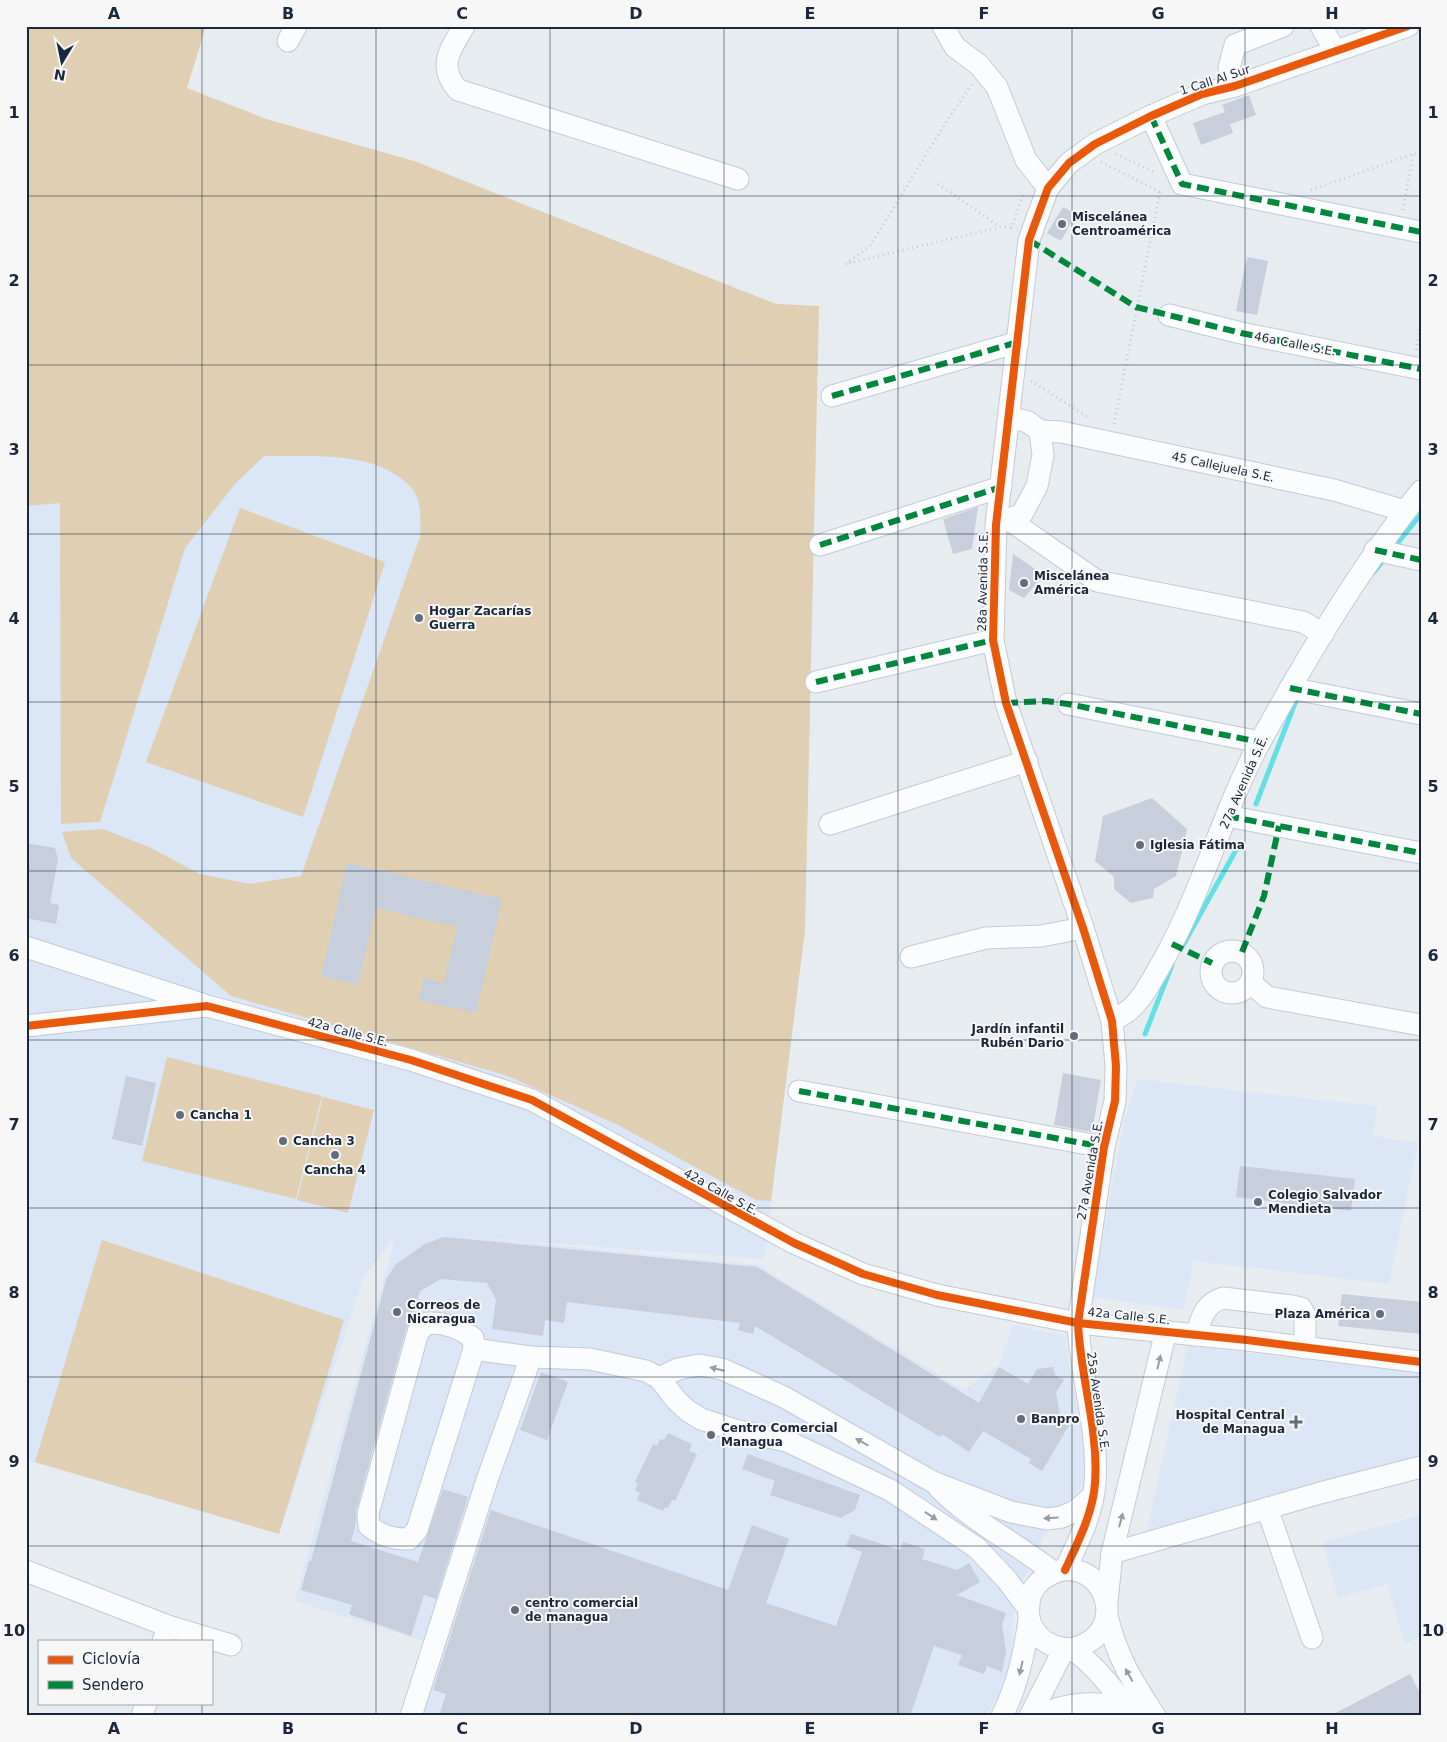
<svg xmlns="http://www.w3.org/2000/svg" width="1447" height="1742" viewBox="0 0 1447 1742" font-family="'DejaVu Sans',sans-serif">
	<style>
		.built { fill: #dbe6f6 }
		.green { fill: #e0cfb2 }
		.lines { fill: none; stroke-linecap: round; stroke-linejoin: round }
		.stream { stroke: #63e0e6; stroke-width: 5 }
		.building { fill: #c6cfdb }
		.minor-casing { stroke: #c2cbd7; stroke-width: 23 }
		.path { stroke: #c7cace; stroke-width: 3; stroke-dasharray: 1 4; stroke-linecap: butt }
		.minor { stroke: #fbfcfd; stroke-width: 21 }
		.quiet { stroke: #00873e; stroke-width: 6; stroke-dasharray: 12 6; stroke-linecap: butt }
		.cycleway-casing { stroke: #f7f7f7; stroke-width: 11 }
		.cycleway { stroke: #e8590c; stroke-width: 8 }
		.oneway { fill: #969da6 }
		.grid { fill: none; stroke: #1b283c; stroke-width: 1; stroke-opacity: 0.55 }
		.poi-dot { fill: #626d7b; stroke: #f7f7f7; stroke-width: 2 }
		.labels { text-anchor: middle; stroke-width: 4; stroke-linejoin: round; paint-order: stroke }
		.street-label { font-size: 12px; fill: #1b283c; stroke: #f7f7f7 }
		.poi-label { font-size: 12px; font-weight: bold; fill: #1b283c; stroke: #f7f7f7; text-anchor: start }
		.neatline { fill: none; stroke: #1b283c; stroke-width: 2 }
		.grid-label { font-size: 16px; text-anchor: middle; font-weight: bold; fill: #1b283c }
	</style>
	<rect width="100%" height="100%" fill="#e7ecf1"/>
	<g class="built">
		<path d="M26 26H206L187 88 266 119 414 161 776 304 819 306 805 930 764 1259 480 1238 757 1265 964 1390 999 1365 1013 1325 1064 1336 1090 1480 1055 1513 1013 1601 1012 1677 984 1716H404L427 1642 295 1601 396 1235 364 1276 279 1534 26 1460Z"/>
		<path d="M1138 1079 1377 1106 1373 1136 1418 1142 1389 1284 1194 1261 1183 1310 1092 1297 1124 1122Z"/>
		<path d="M1188 1346 1421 1373V1472L1145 1538Z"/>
		<path d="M1421 1515V1636L1405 1644 1387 1584 1338 1598 1323 1542Z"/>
	</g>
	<g class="green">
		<path d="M26 26H206L187 88 266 119 414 161 776 304 819 306 805 930 771 1201 756 1200 616 1124 505 1075 231 996 71 858 62 832 103 829 149 847 200 874 250 884 301 876 420 537C421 523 422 497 410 486 373 449 311 457 264 456L235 484 185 548 100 822 61 824 60 503 26 506Z"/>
		<path d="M240 508 385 562 303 817 146 762Z"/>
		<path d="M167 1057 322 1096 296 1199 142 1161Z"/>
		<path d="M323 1097 374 1110 348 1213 297 1200Z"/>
		<path d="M102 1240 344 1320 279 1534 35 1462Z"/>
	</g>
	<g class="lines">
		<g class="stream">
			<path d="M1393 549 1421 514"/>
			<path d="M1374 572 1386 557"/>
			<path d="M1256 804 1297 698"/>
			<path d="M1182 947 1240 843"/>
			<path d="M1145 1034 1172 965"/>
		</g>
	</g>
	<g class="building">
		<path d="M1249 95 1256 115 1230 124 1233 133 1201 145 1193 123 1225 112 1222 105Z"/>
		<path d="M1063 207 1076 214 1061 241 1047 233Z"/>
		<path d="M1247 257 1268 261 1257 315 1236 311Z"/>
		<path d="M978 507 972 549 953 554 943 519Z"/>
		<path d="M1013 554 1044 575 1024 598 1009 590Z"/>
		<path d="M1152 798 1187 829 1176 876 1154 889 1153 898 1131 903 1114 889V877L1095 861 1103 816Z"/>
		<path d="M26 843 55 848 58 859 50 903 59 905 56 924 26 918V881L30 860 26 859Z"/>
		<path d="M347 863 502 899 476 1013 419 1000 424 978 444 983 457 927 376 908 358 984 321 976Z"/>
		<path d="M1063 1073 1101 1080 1092 1132 1054 1125Z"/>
		<path d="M126 1076 156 1083 142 1146 112 1139Z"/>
		<path d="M1240 1166 1355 1179 1351 1211 1236 1197Z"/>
		<path d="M444 1237 757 1267 979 1403 999 1367 1028 1384 1037 1369 1053 1367 1055 1375 1064 1380 1056 1392 1060 1416 1071 1422 1042 1471 1029 1463 1031 1459 983 1431 969 1452 942 1434 940 1437 755 1326 753 1334 738 1330 740 1323 567 1302 564 1323 545 1320 543 1336 492 1329 496 1300 487 1283 441 1279 420 1291 412 1320 406 1329 356 1511V1523L351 1541 418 1562 443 1489 468 1497 436 1599 424 1595 411 1636 349 1614 352 1605 301 1590 309 1561H311L386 1280 395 1265 425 1244Z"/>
		<path d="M1342 1294 1421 1302V1334L1338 1326Z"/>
		<path d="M541 1372 568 1382 547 1440 520 1430Z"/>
		<path d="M668 1433 692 1444 689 1451 697 1454 675 1501 672 1500 668 1508 665 1507 663 1511 637 1500 640 1493 635 1490 638 1483 635 1482 653 1444 657 1446 660 1439 664 1440Z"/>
		<path d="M748 1454 860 1495 855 1510 841 1518 770 1495 775 1481 742 1469Z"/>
		<path d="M491 1510 728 1590 752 1525 789 1539 766 1603 836 1626 862 1552 846 1546 851 1534 900 1550 903 1542 925 1549 922 1559 957 1570 969 1563 980 1582 957 1595 1006 1613 1002 1624 1006 1652 1002 1672 987 1666 984 1674 958 1665 962 1655 934 1646 910 1716H439L446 1694 433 1690Z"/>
		<path d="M1410 1674 1421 1695V1716H1330Z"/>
	</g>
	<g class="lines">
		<g class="minor-casing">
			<g id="minor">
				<path d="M464 26C450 50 437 66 458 90L738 179"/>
				<path d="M943 26 955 47 979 65 997 87 1026 160 1048 188"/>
				<path d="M1321 26 1335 51"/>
				<path d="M288 41 296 26"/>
				<path d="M1235 86 1229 68 1235 45 1283 26"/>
				<path d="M1151 116 1182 184 1421 232"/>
				<path d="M1169 315 1241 333 1421 369"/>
				<path d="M832 396 1018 342"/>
				<path d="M1040 431 1061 432 1334 490 1405 511"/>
				<path d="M1008 519 1097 581 1303 622 1323 634"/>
				<path d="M997 524 1022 514 1037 486 1043 455 1040 431 1028 422 1009 417"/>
				<path d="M820 545 1001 487"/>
				<path d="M1375 550 1421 560"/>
				<path d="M816 682 993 640"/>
				<path d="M1290 688 1421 714"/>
				<path d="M1068 704 1260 742"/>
				<path d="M1227 816 1421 853"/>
				<path d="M830 824 1027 761"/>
				<path d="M26 947 202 1004"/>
				<circle cx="1232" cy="972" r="21"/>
				<path d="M911 957 986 938 1041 936 1083 928"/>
				<path d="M1251 983 1267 997 1421 1025"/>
				<path d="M1112 1021C1117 1018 1123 1015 1128 1011 1144 998 1154 976 1164 959 1203 889 1223 811 1260 742 1308 655 1359 569 1421 491"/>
				<path d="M26 1026 207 1006 411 1060 532 1100 794 1243 863 1274 937 1295 1078 1323 1247 1340 1421 1362"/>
				<path d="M799 1091 1104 1147"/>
				<path d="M427 1323C444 1322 459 1327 473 1338L474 1349 417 1530 409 1539C393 1539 381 1536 369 1526L368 1514 418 1332Z"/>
				<path d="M1196 1335C1202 1317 1204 1304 1223 1298L1292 1306 1301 1308 1305 1315V1348"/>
				<path d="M474 1349 531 1357 590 1359 646 1371 659 1378 677 1401 688 1411 701 1419 735 1430 787 1441 890 1490 977 1548 1007 1580 1028 1608"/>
				<path d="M659 1378 678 1369 699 1365 722 1369 784 1397 933 1482 1011 1512 1047 1519 1062 1517 1075 1511 1093 1496"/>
				<path d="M939 1488C973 1522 1016 1543 1053 1572"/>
				<path d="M1267 1508 1312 1638"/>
				<path d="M1112 1553 1320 1493 1421 1467"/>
				<path d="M1065 1570C1078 1542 1093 1513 1095 1483 1099 1429 1080 1376 1078 1323L1104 1147 1115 1101 1116 1066 1112 1021 1083 928 1006 703 993 640 996 525 1029 240 1048 188 1069 163 1095 144 1151 116 1202 94 1235 86 1408 26"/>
				<path d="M26 1571 168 1626"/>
				<path d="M1107 1602 1112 1553 1166 1331"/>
				<path d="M1107 1616C1117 1657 1132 1681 1155 1716"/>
				<path d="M163 1641 168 1626 231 1645"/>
				<path d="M1071 1649C1140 1632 1097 1544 1046 1577 1039 1581 1032 1589 1030 1597 1028 1609 1027 1620 1034 1630 1040 1640 1051 1646 1062 1648 1066 1649 1070 1648 1073 1650 1097 1666 1116 1695 1136 1716"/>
				<path d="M142 1716 146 1703"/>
				<path d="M411 1716 487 1480 531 1357"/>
				<path d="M1002 1716C1018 1684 1024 1654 1029 1620"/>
				<path d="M1030 1716 1064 1649"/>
				<path d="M1042 1716C1067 1700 1100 1703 1128 1707"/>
			</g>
		</g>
		<g class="path">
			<path d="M1116 154 1156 173"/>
			<path d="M1101 162 1160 192"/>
			<path d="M938 184 999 226"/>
			<path d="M1311 190 1421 151"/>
			<path d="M1403 210 1413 154"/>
			<path d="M1011 229 1023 195"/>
			<path d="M849 263 1000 227H1011"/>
			<path d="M846 264 870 246 948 119 972 84"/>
			<path d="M1416 350 1421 321"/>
			<path d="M1031 381 1089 418"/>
			<path d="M1114 424 1160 192"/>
		</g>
		<use href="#minor" class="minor"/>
		<g class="quiet">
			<path d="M1151 116 1182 184 1421 232"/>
			<path d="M1029 240 1136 307 1241 333 1421 369"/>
			<path d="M832 396 1018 342"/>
			<path d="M820 545 1001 487"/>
			<path d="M1375 550 1421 560"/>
			<path d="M816 682 993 640"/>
			<path d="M1290 688 1421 714"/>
			<path d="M1006 703 1046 701 1068 704 1260 742"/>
			<path d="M1227 816 1421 853"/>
			<path d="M1172 944 1212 963"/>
			<path d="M1242 952 1264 896 1279 826"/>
			<path d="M799 1091 1104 1147"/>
		</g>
		<g class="cycleway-casing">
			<g id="cycleway">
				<path d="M26 1026 207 1006 411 1060 532 1100 794 1243 863 1274 937 1295 1078 1323 1247 1340 1421 1362"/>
				<path d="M1065 1570C1078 1542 1093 1513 1095 1483 1099 1429 1080 1376 1078 1323L1104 1147 1115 1101 1116 1066 1112 1021 1083 928 1006 703 993 640 996 525 1029 240 1048 188 1069 163 1095 144 1151 116 1202 94 1235 86 1408 26"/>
			</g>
		</g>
		<use href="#cycleway" class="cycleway"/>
	</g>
	<defs><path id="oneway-solid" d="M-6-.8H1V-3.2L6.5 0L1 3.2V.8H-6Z" transform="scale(1.25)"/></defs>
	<g class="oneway">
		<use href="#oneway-solid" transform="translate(1159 1362) rotate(-77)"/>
		<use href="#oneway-solid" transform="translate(717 1369) rotate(-166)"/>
		<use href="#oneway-solid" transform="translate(862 1442) rotate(-150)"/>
		<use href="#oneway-solid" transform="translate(931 1516) rotate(34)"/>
		<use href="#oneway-solid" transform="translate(1051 1518) rotate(177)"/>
		<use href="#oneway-solid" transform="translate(1121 1520) rotate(-75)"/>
		<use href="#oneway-solid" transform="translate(1021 1668) rotate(103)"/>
		<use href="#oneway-solid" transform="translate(1129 1675) rotate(-119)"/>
	</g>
	<path class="grid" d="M202 26V1641M376 26V1716M550 26V1716M724 26V1716M898 26V1716M1072 26V1716M1245 26V1716M26 196H1421M26 365H1421M26 534H1421M26 702H1421M26 871H1421M26 1040H1421M26 1208H1421M26 1377H1421M26 1546H1421M202 1703V1716"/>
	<g class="poi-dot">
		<circle cx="1062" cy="224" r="5"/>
		<circle cx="1024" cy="583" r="5"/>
		<circle cx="419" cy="618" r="5"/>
		<circle cx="1140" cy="845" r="5"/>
		<circle cx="1074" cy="1036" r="5"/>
		<circle cx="180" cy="1115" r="5"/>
		<circle cx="283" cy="1141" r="5"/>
		<circle cx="335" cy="1155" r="5"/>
		<circle cx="1258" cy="1202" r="5"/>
		<circle cx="397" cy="1312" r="5"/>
		<circle cx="1380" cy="1314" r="5"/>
		<circle cx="1021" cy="1419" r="5"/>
		<path d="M1293.5 1414.5h5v5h5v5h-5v5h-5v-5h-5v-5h5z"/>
		<circle cx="711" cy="1435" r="5"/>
		<circle cx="515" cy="1610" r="5"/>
	</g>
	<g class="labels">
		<g class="street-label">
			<text transform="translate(1215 80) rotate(-18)" y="4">1 Call Al Sur</text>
			<text transform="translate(1295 344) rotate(11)" y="4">46a Calle S.E.</text>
			<text transform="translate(1223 467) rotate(12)" y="4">45 Callejuela S.E.</text>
			<text transform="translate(983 581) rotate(-89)" y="4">28a Avenida S.E.</text>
			<text transform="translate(1244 782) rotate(-66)" y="4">27a Avenida S.E.</text>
			<text transform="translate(348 1032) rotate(15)" y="4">42a Calle S.E.</text>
			<text transform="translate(1090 1170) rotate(-80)" y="4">27a Avenida S.E.</text>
			<text transform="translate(721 1192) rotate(29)" y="4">42a Calle S.E.</text>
			<text transform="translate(1129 1316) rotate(6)" y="4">42a Calle S.E.</text>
			<text transform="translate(1098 1402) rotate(82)" y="4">25a Avenida S.E.</text>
		</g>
		<g class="poi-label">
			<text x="1072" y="221">Miscelánea<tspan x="1072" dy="14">Centroamérica</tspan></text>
			<text x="1034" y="580">Miscelánea<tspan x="1034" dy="14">América</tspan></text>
			<text x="429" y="615">Hogar Zacarías<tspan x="429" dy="14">Guerra</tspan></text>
			<text x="1150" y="849">Iglesia Fátima</text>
			<text x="1064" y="1033" text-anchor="end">Jardín infantil<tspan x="1064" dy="14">Rubén Dario</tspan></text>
			<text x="190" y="1119">Cancha 1</text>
			<text x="293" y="1145">Cancha 3</text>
			<text x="335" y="1174" text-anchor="middle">Cancha 4</text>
			<text x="1268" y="1199">Colegio Salvador<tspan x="1268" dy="14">Mendieta</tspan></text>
			<text x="407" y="1309">Correos de<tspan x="407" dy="14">Nicaragua</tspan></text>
			<text x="1370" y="1318" text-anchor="end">Plaza América</text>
			<text x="1285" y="1419" text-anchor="end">Hospital Central<tspan x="1285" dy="14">de Managua</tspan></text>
			<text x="1031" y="1423">Banpro</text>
			<text x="721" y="1432">Centro Comercial<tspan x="721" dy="14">Managua</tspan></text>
			<text x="525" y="1607">centro comercial<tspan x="525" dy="14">de managua</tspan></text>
		</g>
	</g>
	<rect width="1447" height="1742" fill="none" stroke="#f7f7f7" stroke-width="55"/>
	<rect x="38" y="1640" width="175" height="65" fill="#f7f7f7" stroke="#9fa4ac"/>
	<rect x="48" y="1656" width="25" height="8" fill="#e8590c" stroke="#9fa4ac"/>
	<text x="82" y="1664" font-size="15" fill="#1b283c">Ciclovía</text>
	<rect x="48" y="1681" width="25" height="8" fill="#00873e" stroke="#9fa4ac"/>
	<text x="82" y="1690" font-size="15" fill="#1b283c">Sendero</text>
	<g transform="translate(62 62) rotate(190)" stroke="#f7f7f7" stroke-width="4" paint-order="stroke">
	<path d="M0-4L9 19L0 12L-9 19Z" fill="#1b283c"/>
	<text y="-8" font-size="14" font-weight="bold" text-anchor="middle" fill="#1b283c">N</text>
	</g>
	<rect x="28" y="28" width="1392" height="1686" class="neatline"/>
	<g class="grid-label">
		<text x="114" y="19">A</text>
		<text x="288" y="19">B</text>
		<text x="462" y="19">C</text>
		<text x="636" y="19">D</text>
		<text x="810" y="19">E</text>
		<text x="984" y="19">F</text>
		<text x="1158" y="19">G</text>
		<text x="1332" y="19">H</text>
		<text x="14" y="118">1</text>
		<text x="1433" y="118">1</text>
		<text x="14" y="286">2</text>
		<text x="1433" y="286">2</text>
		<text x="14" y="455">3</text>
		<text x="1433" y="455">3</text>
		<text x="14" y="624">4</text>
		<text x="1433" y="624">4</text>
		<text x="14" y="792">5</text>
		<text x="1433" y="792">5</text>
		<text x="14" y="961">6</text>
		<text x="1433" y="961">6</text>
		<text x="14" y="1130">7</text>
		<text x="1433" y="1130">7</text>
		<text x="14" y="1298">8</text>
		<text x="1433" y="1298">8</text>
		<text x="14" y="1467">9</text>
		<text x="1433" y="1467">9</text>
		<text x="14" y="1636">10</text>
		<text x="1433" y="1636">10</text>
		<text x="114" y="1734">A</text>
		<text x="288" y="1734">B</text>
		<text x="462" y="1734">C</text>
		<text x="636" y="1734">D</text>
		<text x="810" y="1734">E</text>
		<text x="984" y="1734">F</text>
		<text x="1158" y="1734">G</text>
		<text x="1332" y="1734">H</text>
	</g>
</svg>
